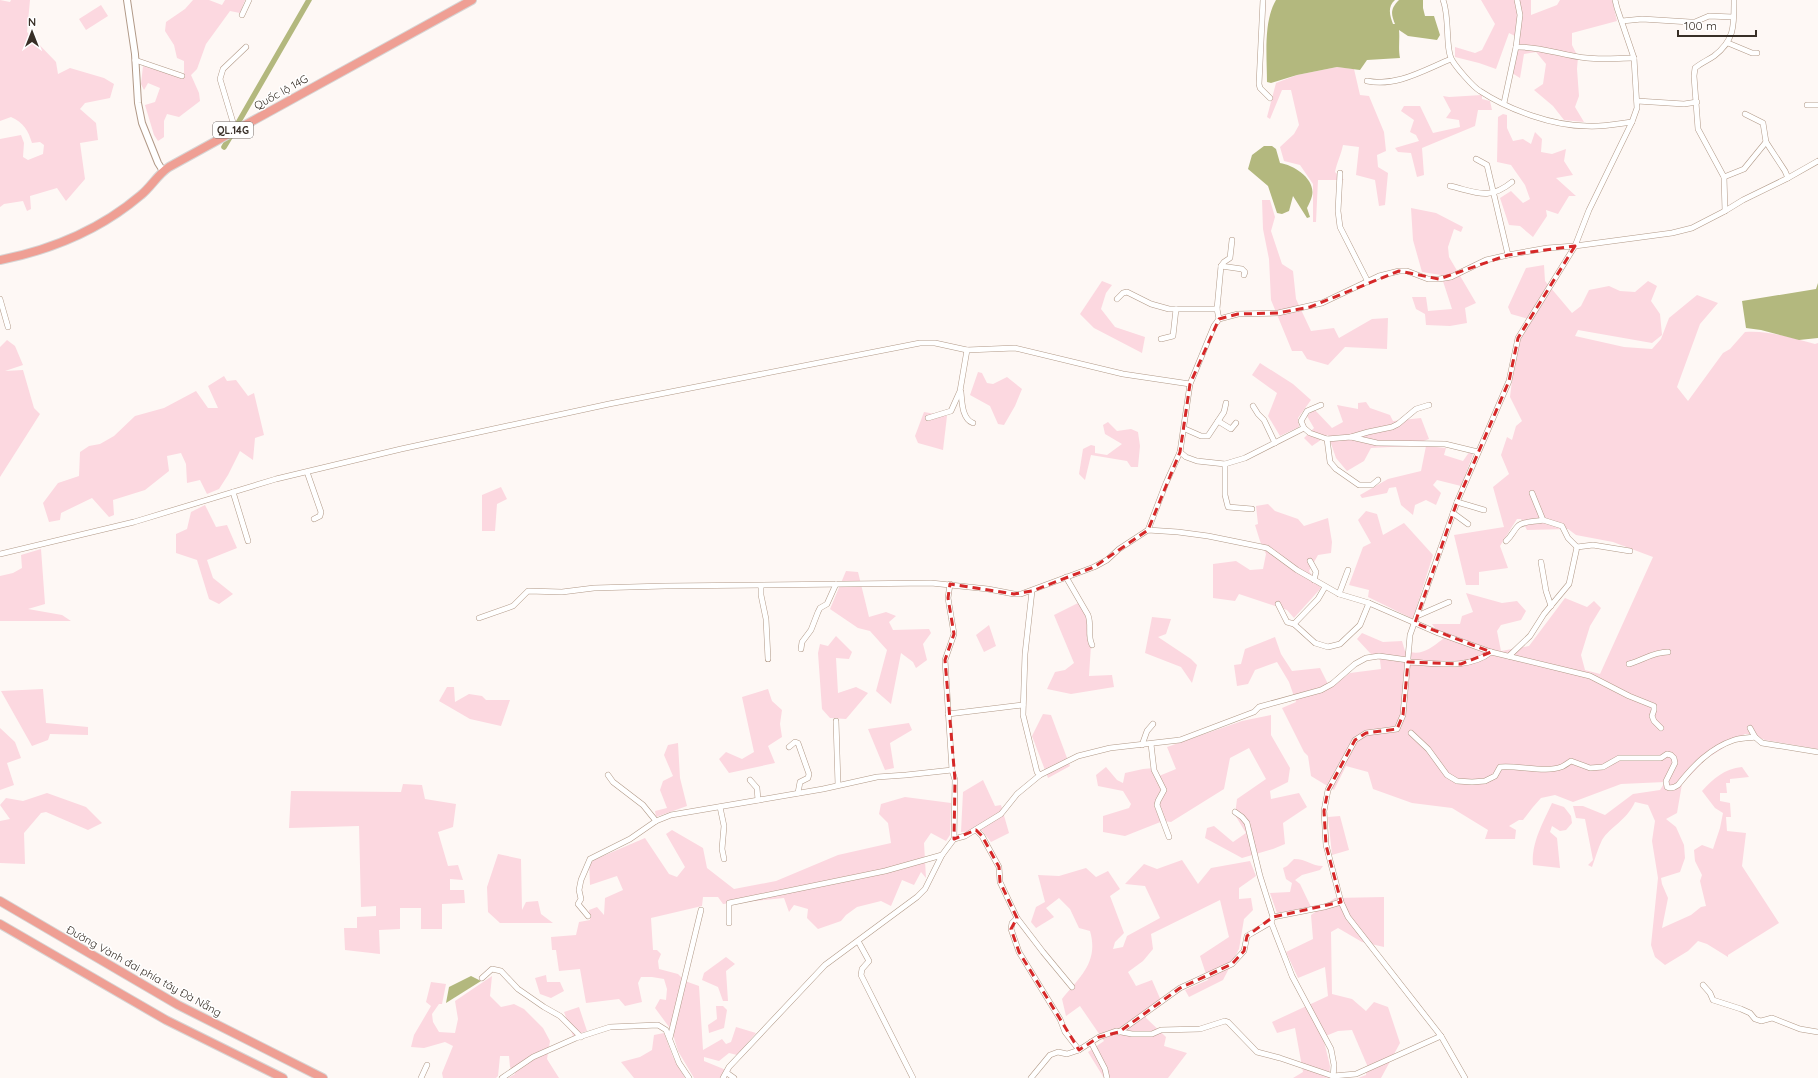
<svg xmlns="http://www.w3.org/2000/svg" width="1818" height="1078" viewBox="0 0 1818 1078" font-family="Quicksand,sans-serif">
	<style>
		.green { fill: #fcd8e0 }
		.water { fill: #b3b87e }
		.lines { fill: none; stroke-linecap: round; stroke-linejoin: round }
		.canal { stroke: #b3b87e; stroke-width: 5.5 }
		.minor-casing { stroke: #b19987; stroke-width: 6 }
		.tertiary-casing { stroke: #b19987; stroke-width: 8 }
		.primary-casing { stroke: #d7d5d4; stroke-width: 10 }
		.minor { stroke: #fff; stroke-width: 5 }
		.tertiary { stroke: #fff; stroke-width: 6 }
		.primary { stroke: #ef9f94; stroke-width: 8 }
		.marked { fill: none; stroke: #d62828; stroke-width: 3; stroke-dasharray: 8 5; stroke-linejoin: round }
		.labels { text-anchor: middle; stroke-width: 3; stroke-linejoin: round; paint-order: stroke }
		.shield { fill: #fff; stroke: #746d68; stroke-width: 1 }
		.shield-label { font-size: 10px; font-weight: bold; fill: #382f27 }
		.street-label { font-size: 11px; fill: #382f27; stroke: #fff }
	</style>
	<rect width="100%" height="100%" fill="#fef8f5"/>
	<g class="green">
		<path d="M0 0 10 2 11 0H30L27 32 56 62 58 74 70 68 104 78 114 84 110 98 85 103 80 109 96 123 98 140 80 143 85 179 66 201 57 188 30 196 31 209 27 211 23 201 4 204 0 207V139L21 135 24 143 23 157 28 160 43 154 44 145 40 142 32 143C28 130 24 123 11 117L0 121Z"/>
		<path d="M193 0H209L222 5 225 0H245L240 13 230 11 206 44 197 69 191 75 199 93 200 101 179 117 167 114 164 121V137L158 141 154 135 145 105 155 102 160 88 148 83 144 90 141 84 143 66 184 78V61L177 58 174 45 165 31 166 22 185 9Z"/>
		<path d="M1481 0H1531V15L1557 5 1560 0H1612L1617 21 1572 33V45L1578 57 1577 69 1579 96 1575 107 1584 122 1564 120 1553 106 1534 90 1543 84 1546 64 1536 52 1524 54 1520 78 1512 73 1519 38 1509 33 1496 69 1479 63 1455 57V47L1475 53 1482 50 1495 24Z"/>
		<path d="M101 5 108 16 86 30 79 19Z"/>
		<path d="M1337 67 1354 69 1360 95 1369 96 1384 132 1386 151 1377 155 1378 167 1388 173 1385 205 1379 206 1375 180 1356 175 1359 147 1343 145C1341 155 1337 162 1335 172L1344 180H1318L1316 222H1313V184L1300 165 1284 161 1280 147 1294 134 1299 125 1291 90H1282L1270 119 1267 117 1276 83 1297 75Z"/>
		<path d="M1482 95V99L1490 101 1492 110H1478L1475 126 1422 148 1424 175 1417 177 1411 153 1398 152 1395 148 1419 141 1416 135 1410 132 1414 120 1401 111 1404 106H1420L1433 133 1460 127 1459 120 1446 118 1451 111 1443 96 1449 97Z"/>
		<path d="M1503 114 1507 115V128L1513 141 1523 139 1531 144 1535 132 1542 139 1541 152 1552 154 1566 149 1564 161 1573 175 1556 178 1576 196H1569L1558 214 1546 210 1547 216 1533 237 1520 226 1509 225 1500 198 1511 191 1523 203 1530 199 1525 185 1511 165 1497 162 1498 117Z"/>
		<path d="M1262 200H1270L1275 217 1271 231 1282 264 1293 271 1296 299 1311 331 1334 328 1339 338 1372 319 1388 318 1387 349 1345 347 1328 365 1307 359 1302 351H1292L1271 300 1269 259 1263 229Z"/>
		<path d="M1411 208 1436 213 1463 227 1461 232 1454 229 1448 247 1449 257 1476 303 1465 308 1467 323 1450 326 1426 325 1425 314 1416 309 1412 297H1426L1428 311 1452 309 1441 275 1422 272 1413 240Z"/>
		<path d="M1544 265 1545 281 1572 313 1581 306 1589 290 1609 286 1620 291 1635 292 1648 281 1657 286 1651 301 1660 314 1662 335 1652 343 1578 330 1575 336 1624 347 1652 349 1661 339 1669 318 1697 295 1718 303 1700 324 1677 387 1688 401 1723 353 1730 349 1745 332C1768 330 1792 338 1815 344L1818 343V749L1765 740 1750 734H1745L1706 759 1682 784 1677 813 1666 819 1676 827 1684 845 1685 858 1680 872 1661 878 1662 884 1668 898 1662 928 1691 915 1701 907 1706 906 1700 881 1702 875 1695 861 1694 850 1702 845 1713 849 1720 828 1723 813 1715 808 1702 791C1714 778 1724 769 1742 767L1749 777 1730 779V783H1726L1727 793H1720V801L1730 803 1731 817H1726L1727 831 1746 833 1742 866 1779 923 1728 955V957L1707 944 1698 941 1688 951 1665 965 1655 957 1651 945 1658 878 1652 841 1655 821 1648 805 1635 802C1627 820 1610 827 1602 840 1598 848 1595 859 1592 867L1588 865 1593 860 1585 819 1576 818 1573 806H1583L1605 815 1633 794 1660 790 1665 782 1621 784 1573 802 1555 795 1541 798 1533 807 1523 820H1519L1509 826 1516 830 1515 839H1485L1488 830 1452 808 1412 803 1373 789 1368 772 1346 766 1334 790 1311 776 1308 756 1304 752 1282 708 1296 702 1289 682 1277 662 1255 670 1248 684 1237 686 1234 665 1241 664 1245 649 1275 637 1281 654 1292 671 1320 668 1330 688 1350 673 1381 669 1380 660 1370 653 1357 639 1362 633 1383 642 1402 641 1405 651C1423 656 1429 649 1443 639L1432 624H1460L1462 616 1473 612 1466 593 1502 603 1517 601 1526 611 1521 620 1501 625 1497 631 1501 651 1529 646 1565 598 1587 607 1594 601 1601 608 1590 626 1581 655 1585 670 1600 674 1653 557 1613 542 1576 535 1568 529 1527 530 1521 519H1517L1500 546 1508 568 1479 572V585H1466L1454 535 1504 527 1493 487 1509 474 1501 455 1507 437 1512 440 1516 426 1522 421 1510 397 1516 346 1532 320 1511 314 1508 307 1526 268Z"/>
		<path d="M1102 281 1112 285 1106 293 1101 309 1115 327 1145 337 1142 353 1094 328 1080 314Z"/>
		<path d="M7 340 15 346 23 365 5 371 23 370 34 408 40 414 0 477V347Z"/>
		<path d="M1260 363 1293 384 1311 400 1298 418 1299 427 1280 436 1268 416 1277 393 1252 375Z"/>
		<path d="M978 372 982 373 987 383 993 384 1007 377 1022 389 1015 406 1004 425 998 424 990 406 970 395Z"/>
		<path d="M224 376 227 381 236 380 248 396 254 393 264 435 255 438 253 460 240 451 228 475 219 489 207 494 200 480 187 483 186 464 181 453 167 456 169 471 145 490 113 500 114 515 109 517 92 498 61 513 60 520 49 522 43 503 58 483 79 476 80 452 89 446 100 444 114 436 135 416 164 408 196 391 208 408H218L208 386Z"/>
		<path d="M1366 402 1370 408 1390 415 1393 421 1421 418 1429 439 1410 446 1371 448 1364 461 1347 471 1336 458 1328 435 1312 446 1304 438 1314 428 1307 416 1314 409 1332 428 1343 422 1337 405 1358 409V403Z"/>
		<path d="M924 412 947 416 943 450 918 443 915 436Z"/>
		<path d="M1108 422 1117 431 1131 429 1138 432 1140 446 1138 467H1131L1127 461 1091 455 1085 480 1079 474 1083 449 1091 445 1095 446V453L1107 455 1122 444 1105 434 1103 425Z"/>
		<path d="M1426 446 1446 448 1444 455 1463 461 1472 448 1475 449 1461 486 1437 480 1433 485 1441 493 1436 505 1426 500 1415 505 1413 515 1401 505 1396 487 1389 488 1387 493 1362 498 1360 495 1388 479 1421 471Z"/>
		<path d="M501 487 507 499 497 504 495 531H482V495Z"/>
		<path d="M1268 504 1275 511 1298 519 1304 526 1328 518 1332 542 1331 553 1318 555 1309 571 1321 588 1294 618 1287 610 1239 594 1235 601 1213 598V564L1236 561 1250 570 1263 569 1266 554 1260 541 1255 525 1258 524 1256 506Z"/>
		<path d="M205 505 216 527 227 525 237 548 207 560 213 578 233 594 219 604 209 599 197 560 176 553V534L187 529 191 512Z"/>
		<path d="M1366 511 1377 514 1383 535 1404 523 1433 555 1413 619 1368 597 1369 590 1349 585 1363 547 1371 543 1358 520Z"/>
		<path d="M41 549 45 604 28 609 62 615 71 621H0V576L13 573 22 568 21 555Z"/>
		<path d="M846 571 858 572 869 617 886 612 896 616 889 622 893 630 929 629 931 633 923 644 927 660 916 668 913 662 901 653 891 704 876 691 887 650 870 631 858 628 830 609Z"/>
		<path d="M1082 601 1089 622 1087 636 1091 645 1089 676 1112 675 1114 687 1071 694 1047 689 1055 672 1065 670 1074 663 1054 615Z"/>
		<path d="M1152 617 1171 619 1166 634 1158 637 1191 659 1197 665 1192 683 1181 667 1145 653Z"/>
		<path d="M989 625 996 646 984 652 976 635Z"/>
		<path d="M836 636 852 652 849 659 836 658 838 693 856 687 868 693 846 719 830 718 822 709 818 653 820 644 828 646Z"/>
		<path d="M447 687H454L455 702 469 694 482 696 486 700H510L501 726 470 719 439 701Z"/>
		<path d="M43 689 46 723 88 727V735L50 734 48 740 32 746 1 691Z"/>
		<path d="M768 689 772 701 782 710 780 724 782 737 768 746 775 763 729 773 719 759 726 752 742 759 754 752 742 697Z"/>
		<path d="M1043 714 1051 715 1070 766 1048 778 1032 736Z"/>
		<path d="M1271 715V735L1290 768 1288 782 1270 791 1271 799 1299 793 1307 807 1283 823 1285 844 1273 849 1242 858 1205 838 1207 828 1214 826 1233 842 1246 833 1235 815 1237 799 1266 779 1249 748 1230 758 1224 789 1171 822 1163 821 1125 836 1103 832V816L1129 808 1131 804 1123 791 1098 786 1096 775 1106 767 1117 780 1123 783 1125 773 1143 769 1154 768 1159 776 1176 769 1167 747 1242 721Z"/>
		<path d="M909 723 912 730 890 743 894 768 885 770 868 729Z"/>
		<path d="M0 728 15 742 21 758 7 763 14 785 0 790Z"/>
		<path d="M678 743 680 778 687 806 656 817 655 811 667 808 660 790 663 781 673 776 664 755 668 745Z"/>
		<path d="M983 780 995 806 1001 805 1009 833 991 842 982 831 961 832 963 792Z"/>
		<path d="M403 784 422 785 425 799 456 804 453 827 438 832 448 866 458 865 463 880 450 879V890H464L465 903 442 904V929H421V908H400V929L379 930 380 954 345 950 344 928H357V917L376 916V906L361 907 359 826 289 828 291 791 401 792Z"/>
		<path d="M47 793 86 807 102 823 88 830 46 812 41 813 24 833 25 864 0 863V821L10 819 0 805 6 798 23 801Z"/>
		<path d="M905 797 951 803 950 835 946 841 931 833 924 843 926 878 921 872 914 885 902 880 891 906 881 901 857 907 846 915 841 921 818 929 807 918 808 909 794 905 789 912 784 898 723 904 718 897H703L702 906 651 918 653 950H657L661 954 658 961 659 969 678 974 685 981 699 986 703 1050 722 1039 726 1044 731 1042 736 1027 756 1033 737 1055 729 1053 719 1061 704 1057V1061L726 1070 720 1078H694L678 1051 672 1031 655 1008 660 999 666 1000 667 989 664 979 652 977H641L638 983 642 1002 625 1006 619 999 586 1003 580 969 559 971 556 950H552L551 937 576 935 579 922 590 920 589 910 597 907 604 915 605 898 623 890 617 876 590 885 589 862 645 838 669 874 677 877 685 867 666 834 672 830 703 848 707 868 734 889 776 881 838 855 891 843 888 823 879 814 881 804Z"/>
		<path d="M1552 803 1564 807 1571 816 1572 823 1566 830 1560 831 1552 826 1550 832 1557 838 1560 868 1533 865C1531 843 1543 823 1552 803Z"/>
		<path d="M1340 816 1349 850 1332 855 1328 817Z"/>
		<path d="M498 854 521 859 522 910 526 902 538 901 541 914 553 923H500L488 912 487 887Z"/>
		<path d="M1294 859C1307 859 1311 866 1323 866L1320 870 1302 875 1295 880 1300 884 1311 907 1277 913 1270 893 1290 892 1292 883 1286 879 1283 868 1287 866Z"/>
		<path d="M1182 860 1198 884 1211 868 1250 861 1256 876 1239 888V899L1251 898 1253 910 1244 919 1239 949 1223 980 1189 997 1185 990 1208 980 1200 956 1229 937 1220 900 1151 934 1153 949 1143 961 1128 972 1136 986 1152 980 1162 1003 1146 1015V1018L1166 1037 1164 1046 1187 1053 1168 1078H1104L1088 1052 1104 1041 1080 1006 1066 1016 1062 999C1080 977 1099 962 1090 931L1079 928 1070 909 1059 898 1046 908 1054 917 1036 928 1031 922 1036 907 1045 902 1038 875 1059 876 1086 868 1096 877 1108 871 1120 889 1110 896 1124 933 1115 942 1113 949 1123 947 1127 936 1160 918 1145 886 1125 884 1144 864 1157 869Z"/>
		<path d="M1384 897V947L1362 942 1338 928 1331 932 1332 994 1352 999 1366 1011 1374 1002 1388 1007 1400 1043 1381 1078H1358L1366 1075 1367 1065 1352 1030 1338 1031 1323 1037 1330 1066 1329 1078H1293L1303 1072 1295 1028 1277 1033 1272 1022 1328 996 1325 967 1298 978 1286 952 1313 939 1311 915 1335 898Z"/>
		<path d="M726 957 735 964 726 971 728 1001H723L718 987 702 980 704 973Z"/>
		<path d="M546 975 547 982H560L564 991 551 998 540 994 535 978Z"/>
		<path d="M492 976 490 996 501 1007 514 1004 524 1009 543 1028 550 1041 547 1059 559 1078H508L515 1074 510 1067 509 1056H500L498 1076 496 1078H443L442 1073 453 1046 445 1042 424 1048 411 1047 414 1035 431 1006 426 1002 431 982 446 984 442 1004H439L432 1014 433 1022 439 1032 455 1033 458 1019 455 1001Z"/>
		<path d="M716 1006H723L727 1010 724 1028 709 1033 708 1025 717 1019Z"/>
		<path d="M579 1007 587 1031 573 1036 564 1012Z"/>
		<path d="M664 1033 673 1057 685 1078H634L621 1062 640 1057 652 1050 654 1035Z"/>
	</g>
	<g class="water">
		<path d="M1276 0H1395C1387 7 1390 16 1393 24H1395C1391 14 1390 9 1399 0H1423V8L1425 16H1434L1440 35 1437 40 1408 36 1399 30C1400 39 1398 48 1400 58L1367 60 1360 70 1337 67 1297 75 1271 83 1267 82C1267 57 1263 22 1276 0Z"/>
		<path d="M1264 146H1272L1276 149 1280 163C1294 165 1316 179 1312 196 1311 200 1309 204 1307 208L1310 217 1307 218 1293 196 1289 211 1282 214 1277 213 1268 186 1248 169 1252 155Z"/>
		<path d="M1818 283V338L1799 340 1761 330 1746 328 1742 301 1816 289Z"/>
		<path d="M471 976 481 981 446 1003 449 987Z"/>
	</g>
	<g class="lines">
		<g class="canal">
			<path d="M238 123 309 0"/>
			<path d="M224 147 230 137"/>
		</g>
		<g class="minor-casing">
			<g id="minor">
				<path d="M1263 0 1259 84 1260 88 1270 98"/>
				<path d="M1443 0C1450 17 1445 49 1452 60 1456 67 1473 87 1480 91 1509 110 1553 126 1587 126 1602 127 1617 124 1632 122"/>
				<path d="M1517 0 1520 15 1516 47C1541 46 1563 56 1587 58 1602 60 1619 58 1634 58"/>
				<path d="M242 15 249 0"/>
				<path d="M1622 21 1642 19 1690 22H1695L1709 16 1733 17"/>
				<path d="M1728 43 1752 53H1757"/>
				<path d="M135 60 182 76"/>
				<path d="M1367 81C1397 87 1424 70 1451 59"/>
				<path d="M1637 101 1684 104 1697 102"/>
				<path d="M1504 103 1516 47"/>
				<path d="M1807 105H1818"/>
				<path d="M1745 114 1763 123 1766 142 1785 171 1788 178"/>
				<path d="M235 129 220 79 223 69 246 47"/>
				<path d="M1476 159 1487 165 1508 255"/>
				<path d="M1340 173 1338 211 1340 227 1368 282"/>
				<path d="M1724 177 1744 169 1766 142"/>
				<path d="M1450 186C1476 192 1489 201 1512 182"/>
				<path d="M1725 211 1724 177 1698 129 1694 76 1695 68C1701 63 1708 60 1714 56 1735 40 1734 25 1734 0"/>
				<path d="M1221 266 1242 269 1245 272 1244 275"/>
				<path d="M0 299 8 327"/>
				<path d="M1117 299 1123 293 1127 292 1151 304 1169 309H1217"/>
				<path d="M1219 319 1217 309 1221 266 1224 262 1230 258 1232 240"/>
				<path d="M1161 339 1173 336 1176 309"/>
				<path d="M961 392C962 402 962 419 973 423"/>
				<path d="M1321 405 1307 411 1301 421 1304 428 1310 433 1327 439 1351 437 1377 443 1445 444 1478 452"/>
				<path d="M1253 406 1258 414 1264 420 1275 443"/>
				<path d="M928 418 951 411 960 391 967 350"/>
				<path d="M1218 421 1231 429 1236 423"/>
				<path d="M1185 429 1201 436H1208L1224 412 1226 403"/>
				<path d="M1351 437 1368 432 1392 427 1398 424 1416 409 1429 405"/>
				<path d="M1327 439 1330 462 1336 469 1359 485H1372L1378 480"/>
				<path d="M1180 452 1186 457 1197 461 1225 464 1245 458 1304 428"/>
				<path d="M1225 464V495L1228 507 1252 509"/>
				<path d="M307 472 321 512 320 516 314 519"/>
				<path d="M233 492 248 541"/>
				<path d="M1532 493 1543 520 1562 526 1568 538 1577 547"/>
				<path d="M1457 502 1484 510"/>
				<path d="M1453 513 1468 524"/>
				<path d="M1148 530 1166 483 1180 452 1190 384"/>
				<path d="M1506 541C1512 536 1513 531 1518 526 1523 521 1535 522 1543 520"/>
				<path d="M0 554 134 522 276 479 401 449 609 404 920 343H935L967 350 1015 348 1123 374 1190 384 1214 326 1219 319 1238 314 1278 313 1322 303 1379 276 1399 271H1407L1428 279H1439L1451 277 1486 260 1508 255 1547 248 1575 246 1672 233 1692 228 1725 211 1743 200 1788 178 1818 161"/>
				<path d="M1310 561 1316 572 1314 580"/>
				<path d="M1541 562 1546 591 1551 606"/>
				<path d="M1066 577 1088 615C1092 625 1087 635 1092 645"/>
				<path d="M950 584 948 598 954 634 945 660 952 770 955 780 954 839"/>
				<path d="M761 586V595L766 619 768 659"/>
				<path d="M1032 591 1025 654 1023 715 1037 772 1040 775"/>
				<path d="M1339 594 1348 570"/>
				<path d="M1278 604 1287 622 1294 624 1315 643 1328 647 1340 644 1360 625 1369 603"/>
				<path d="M1417 616 1449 602"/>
				<path d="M479 618 513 606 528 591 562 592 594 588 665 586 931 583 988 589 1014 594H1021L1094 567 1107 560 1119 549 1148 530 1178 532 1208 536 1267 548 1297 570 1339 594 1369 603 1438 633 1491 652 1590 676 1629 696 1654 706V710L1652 716 1654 721 1661 728"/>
				<path d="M1294 624 1318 599 1325 587"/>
				<path d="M801 649 802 642 811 630 818 612 820 608 827 604 836 584"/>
				<path d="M1509 656 1530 636 1544 614 1569 584 1577 547 1593 545 1630 551"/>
				<path d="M1408 662C1435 663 1469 670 1491 652"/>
				<path d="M1629 664C1643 660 1653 652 1668 652"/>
				<path d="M948 714 1023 705"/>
				<path d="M836 721 838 785"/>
				<path d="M1750 728 1755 737 1762 743 1818 752"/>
				<path d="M1411 733 1428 749 1447 775 1457 781 1472 782 1485 781 1495 776 1500 767C1517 765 1546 773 1561 767 1564 766 1568 763 1571 761L1590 768 1603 767 1619 758H1661L1667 754 1671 755 1674 758 1675 763 1666 781 1667 787C1671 789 1674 788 1678 785 1693 766 1710 748 1734 740 1740 738 1749 738 1755 737"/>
				<path d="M1151 744 1154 770 1164 790 1158 801 1157 805 1169 837"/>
				<path d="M1142 745 1147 731 1153 724"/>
				<path d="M789 747 795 742 798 743 809 774 808 778 800 782 798 793"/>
				<path d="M608 775 613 782 643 805 656 821"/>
				<path d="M750 780 757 788 758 800"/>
				<path d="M720 807 724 826 722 849 724 859"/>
				<path d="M1235 812 1242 817 1247 823 1260 876 1273 917 1271 922 1292 976 1331 1049 1334 1065 1333 1078"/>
				<path d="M976 830 982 836 999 867 1000 882 1017 918 1043 952 1072 987"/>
				<path d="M588 916 578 904 581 899 579 890 581 880 590 859 630 839 656 821 671 815 823 789 877 777 906 775 952 770"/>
				<path d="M1273 917 1324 907 1341 902"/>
				<path d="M1017 918 1012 923 1011 929 1019 952 1060 1019 1065 1032 1079 1050"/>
				<path d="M729 923V903L885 871 942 855"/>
				<path d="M858 941 869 961 862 969 861 975 913 1078"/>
				<path d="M482 978 492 969 501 971 518 989 544 1007 560 1016 581 1037"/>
				<path d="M1703 985 1710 993 1713 1000 1741 1009 1750 1013 1755 1019 1761 1021 1772 1018 1800 1029 1818 1032"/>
				<path d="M1119 1032 1180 988 1232 964 1244 951 1247 936 1271 922"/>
				<path d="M670 1038 701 910"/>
				<path d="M1091 1042 1105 1069 1107 1078"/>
				<path d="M727 1073 734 1078"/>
				<path d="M421 1078 427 1065"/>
				<path d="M502 1078 533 1057 576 1038 610 1027 658 1025 666 1030 679 1063 689 1078"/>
				<path d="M723 1078 729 1067 825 965 917 897 925 889 942 855 954 839 965 836 1001 814 1017 794 1040 775 1078 756 1110 748 1180 740 1254 712 1259 707 1321 690 1332 684 1355 664 1366 658 1379 656 1408 660"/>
				<path d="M1031 1078 1050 1055 1058 1052 1067 1054 1079 1050 1099 1037 1116 1031 1132 1034H1152L1161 1030 1200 1029 1225 1021 1228 1022 1257 1052 1280 1058 1333 1076 1356 1074 1441 1036"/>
				<path d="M1465 1078 1441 1036 1348 917 1341 902 1326 845 1324 811 1328 790 1355 740 1366 733 1397 729 1403 715 1410 635 1457 502 1509 381 1518 338 1575 246 1589 210 1632 122 1637 108 1634 58 1617 8 1615 0"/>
			</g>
		</g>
		<g class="tertiary-casing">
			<path id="tertiary" d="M127 0 135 54 138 103 142 123 158 163 163 171"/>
		</g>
		<g class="primary-casing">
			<g id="primary">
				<path d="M0 260C51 250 101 229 141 195 151 187 158 174 169 167L472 0"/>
				<path d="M0 901 178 1005 323 1078"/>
				<path d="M0 924 166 1020 283 1078"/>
			</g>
		</g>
		<use href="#minor" class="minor"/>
		<use href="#tertiary" class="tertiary"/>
		<use href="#primary" class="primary"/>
	</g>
	<path class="marked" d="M1575 246 1518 338 1509 381 1457 502 1415 623 1491 652 1461 664 1408 662 1403 715 1397 729 1366 733 1355 740 1328 790 1324 811 1326 845 1341 902 1273 917 1247 936 1244 951 1232 964 1180 988 1119 1032 1099 1037 1079 1050 1019 952 1011 929 1017 918 1000 882 999 867 982 836 976 830 954 839 955 780 945 660 954 634 948 598 950 584 1014 594 1032 591 1094 567 1148 530 1180 452 1190 384 1219 319 1238 314 1278 313 1310 307 1399 271 1439 279 1508 255Z"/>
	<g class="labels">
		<rect class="shield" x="213" y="122" width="40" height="16" rx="3"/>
		<g class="shield-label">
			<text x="233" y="134">QL.14G</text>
		</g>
		<g class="street-label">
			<text transform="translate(281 92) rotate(-29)" y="4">Quốc lộ 14G</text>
			<text transform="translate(144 971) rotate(29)" y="4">Đường Vành đai phía tây Đà Nẵng</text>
		</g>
	</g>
	<g transform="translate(32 32)" stroke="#ffffff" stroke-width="3" paint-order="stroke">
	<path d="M0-3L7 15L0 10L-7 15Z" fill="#382f27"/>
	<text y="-6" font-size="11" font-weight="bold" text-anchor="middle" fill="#382f27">N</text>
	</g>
	<path d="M1678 30v6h78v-6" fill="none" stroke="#382f27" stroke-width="2"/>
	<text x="1684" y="30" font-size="12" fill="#382f27" stroke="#ffffff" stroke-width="3" paint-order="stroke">100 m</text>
</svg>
